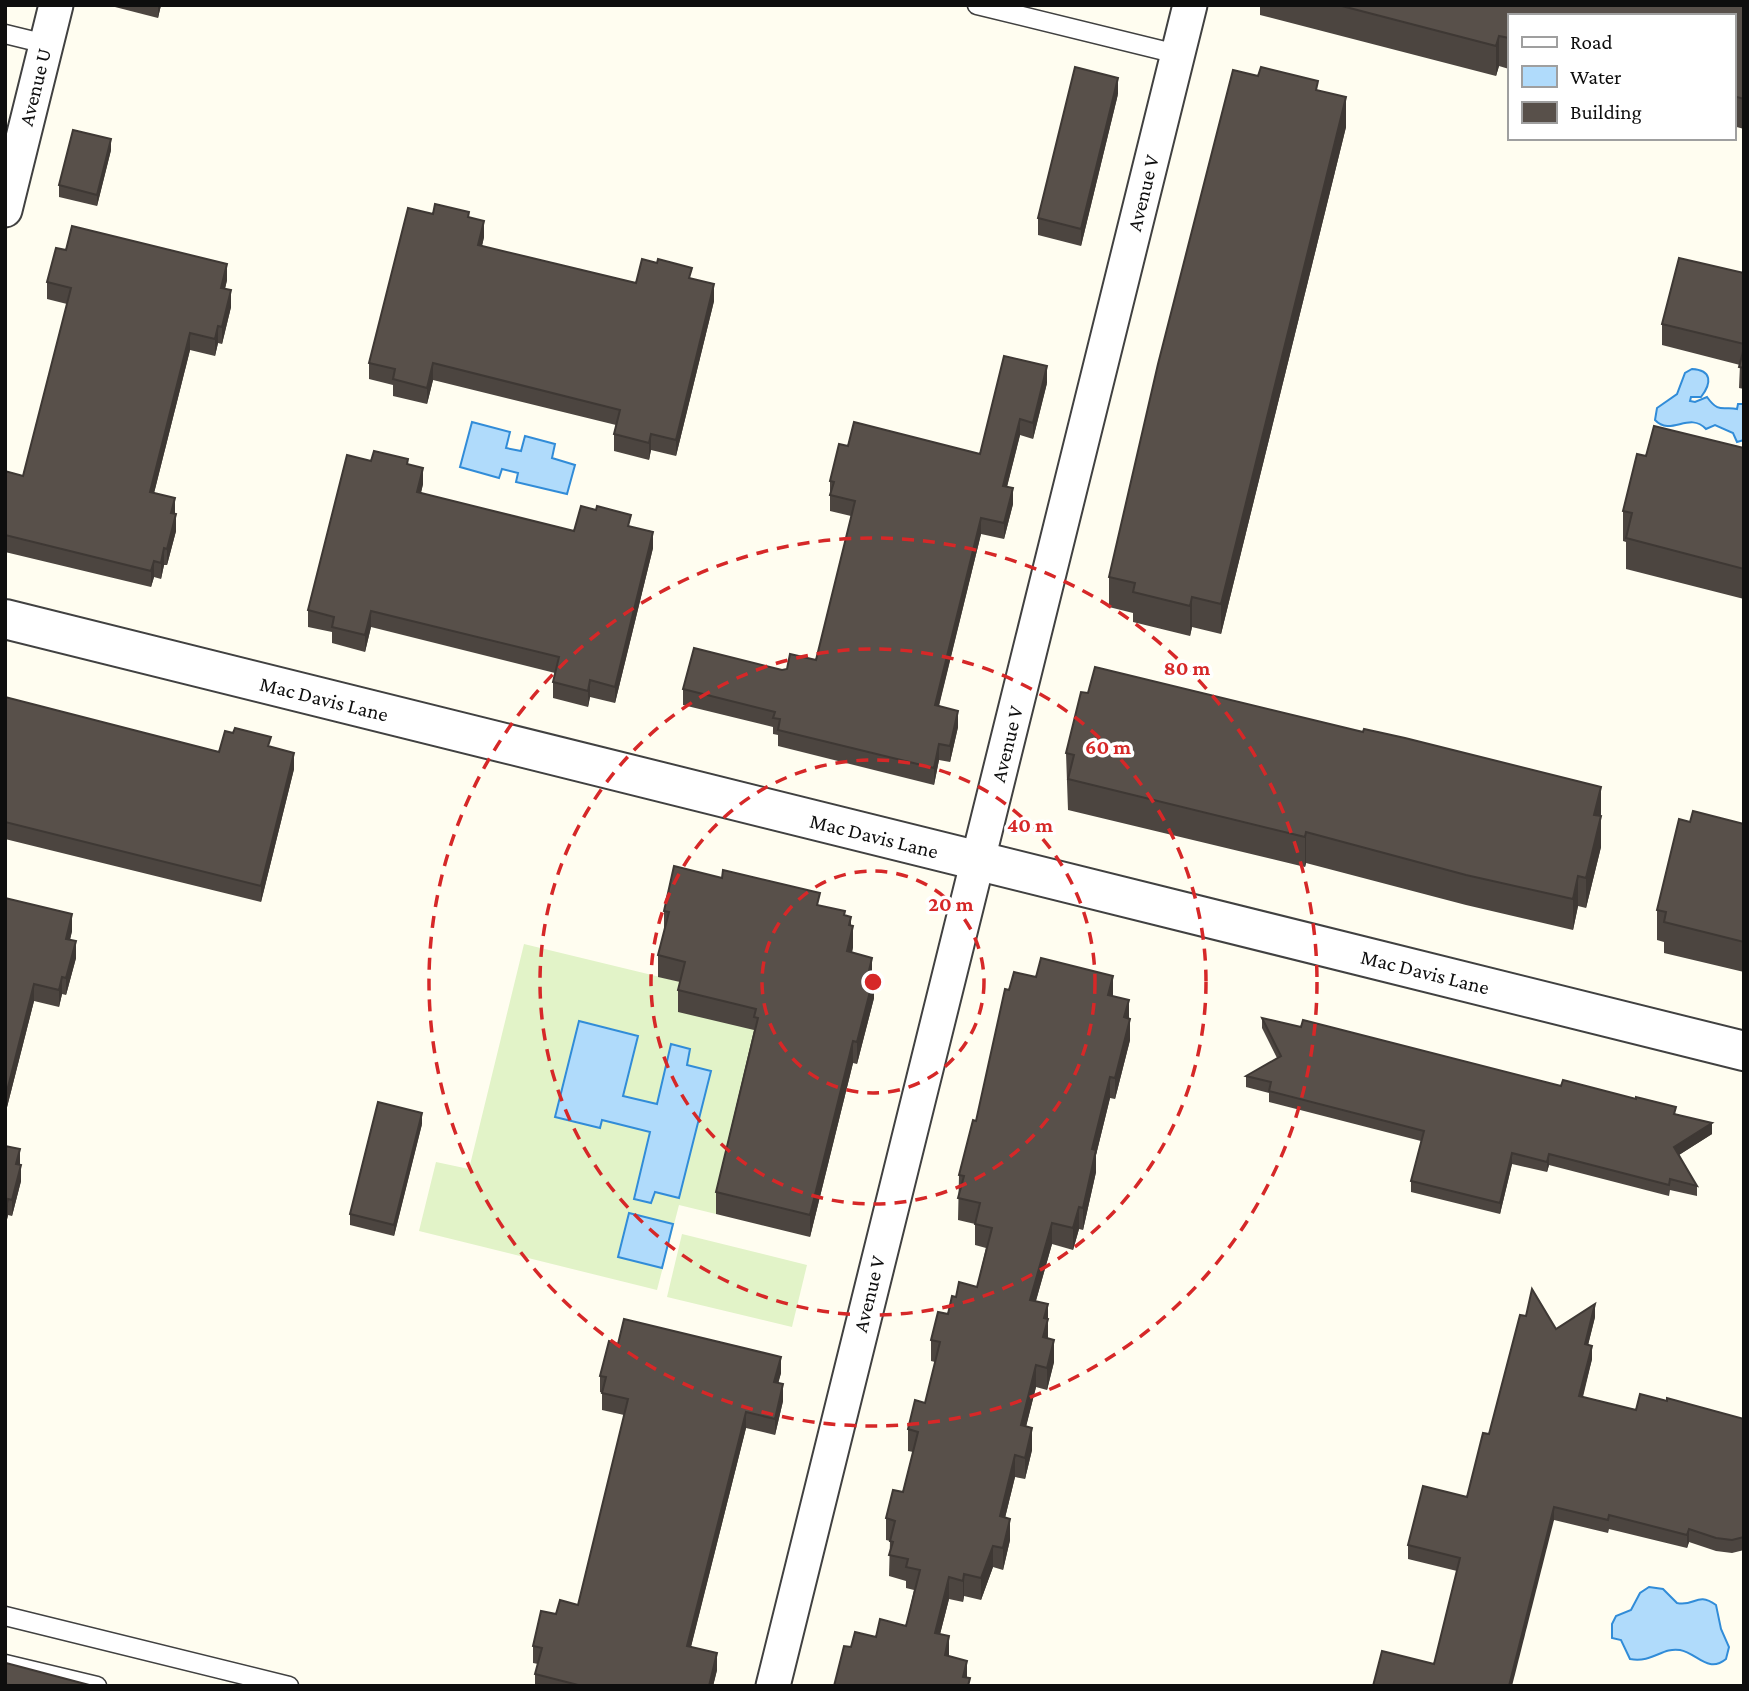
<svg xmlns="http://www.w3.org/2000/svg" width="1749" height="1691" viewBox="0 0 1749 1691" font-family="'Crimson Pro',serif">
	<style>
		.pitch { fill: #e2f3c8 }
		.water { fill: #b0dbfb; stroke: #318cd8; stroke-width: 2 }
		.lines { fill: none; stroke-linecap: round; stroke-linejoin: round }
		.service-casing { stroke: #414141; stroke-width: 21 }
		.minor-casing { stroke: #414141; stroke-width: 37 }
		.tertiary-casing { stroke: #414141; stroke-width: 42 }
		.service { stroke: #fff; stroke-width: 18 }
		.minor { stroke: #fff; stroke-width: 33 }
		.tertiary { stroke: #fff; stroke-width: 38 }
		.wall { fill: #4c4540 }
		.shaded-wall { fill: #3e3834 }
		.building { fill: #58504a; stroke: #3e3834; stroke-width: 2 }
		.ring { fill: none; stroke: #d62828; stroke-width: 3.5; stroke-dasharray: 12 9 }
		.labels { text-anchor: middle; stroke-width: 7; stroke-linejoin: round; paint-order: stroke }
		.street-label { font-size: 21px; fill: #0e0e0e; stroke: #fff }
		.centre { fill: #d62828; stroke: #fff; stroke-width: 3.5 }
		.ring-label { font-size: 21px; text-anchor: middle; font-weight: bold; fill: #d62828; stroke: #fff; stroke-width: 7; stroke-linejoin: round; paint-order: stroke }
	</style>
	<rect width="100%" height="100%" fill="#fffdf0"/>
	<g class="pitch">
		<path d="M524 944 685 983 757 1026 756 1047 716 1214 679 1205 657 1290 419 1231 436 1162 469 1169Z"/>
		<path d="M682 1234 807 1265 792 1327 667 1297Z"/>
	</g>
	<g class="water">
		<path d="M1692 369C1712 370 1712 383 1701 397H1691L1690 401 1695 402 1707 397C1719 414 1723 406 1737 409L1738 404H1743L1744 440 1737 442 1733 433 1715 425 1706 429C1689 411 1671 437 1655 420L1657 408 1677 394 1685 373Z"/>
		<path d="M472 422 510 432 506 448 521 451 525 436 555 444 552 458 575 465 567 494 516 482 518 473 502 469 499 478 460 467Z"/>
		<path d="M579 1021 638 1036 623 1096 657 1104 671 1044 690 1049 687 1065 711 1071 679 1198 655 1192 651 1203 634 1199 650 1132 602 1120 600 1128 555 1117Z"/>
		<path d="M629 1213 673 1224 662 1268 618 1257Z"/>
		<path d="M1649 1587 1663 1589 1677 1603C1695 1607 1697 1591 1716 1605L1721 1629 1729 1647 1726 1659C1708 1674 1697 1653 1680 1650 1662 1647 1653 1663 1630 1659L1621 1640 1612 1638V1624L1616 1616 1631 1610 1640 1593Z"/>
	</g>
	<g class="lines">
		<g class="service-casing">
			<g id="service">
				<path d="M977 5 1177 54"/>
				<path d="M5 34 46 44"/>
				<path d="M5 1616 289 1686"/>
				<path d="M5 1664 97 1686"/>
			</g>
		</g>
		<g class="minor-casing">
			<g id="minor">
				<path d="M5 210 56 5"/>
				<path d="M773 1686 1190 5"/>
			</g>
		</g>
		<g class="tertiary-casing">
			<path id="tertiary" d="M5 619 1744 1051"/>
		</g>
		<use href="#service" class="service"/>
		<use href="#minor" class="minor"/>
		<use href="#tertiary" class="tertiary"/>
	</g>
	<g class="wall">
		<path d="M115 5H161L158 18 115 7Z"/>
		<path d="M1260 5H1744V129L1733 126V16H1509V69L1499 66 1496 76 1260 15Z"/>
		<path d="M1318 90 1346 127 1221 634 1192 627 1190 636 1133 622V613L1109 607V577Z"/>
		<path d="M1118 94 1081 246 1038 235V218Z"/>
		<path d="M111 150 97 206 59 197V185Z"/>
		<path d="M433 214 469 217 484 237 482 246 636 283 692 279 714 301 676 456 651 450 649 460 614 451V434L616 425 433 380 427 404 393 396V385L369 379V363Z"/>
		<path d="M66 250 227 280 225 289 231 307 222 344 218 343 215 356 190 350 154 493 175 514 176 531 167 565H164L161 579 154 577 151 587 5 552V471L23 476 67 304 47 299V282Z"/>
		<path d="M1744 273V389L1739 388 1740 365 1662 345V324Z"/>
		<path d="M1047 383 1033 439 1020 435 1007 487 1013 504 1004 539 981 534 939 706 958 727 950 762 939 760 934 785 778 746V735L773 734V727L683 705V689L787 669 816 660 851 516 830 511V481L848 446 980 454Z"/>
		<path d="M1744 448V599L1626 569V542L1623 541V511L1646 456Z"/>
		<path d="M371 461 408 464 423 484 421 493 574 531 631 526 653 548 615 703 590 697 588 707 553 698V682L555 673 371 627 365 652 332 643V632L308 627V610Z"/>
		<path d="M5 697 219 752 271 747 294 769 261 902 5 839Z"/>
		<path d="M1363 732 1601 787V847L1586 908 1578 906 1573 930 1466 905 1306 863 1305 867 1068 810 1066 753Z"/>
		<path d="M1690 822 1744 824V972L1664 953V942L1657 940V910Z"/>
		<path d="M5 898 72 931 70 940 76 958 66 995 62 994 59 1007 34 1001 5 1115Z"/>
		<path d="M820 905 845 915 851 925 853 947 852 953 872 976 874 998 857 1064 853 1063 810 1237 716 1214V1192L754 1030 678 1012V990L680 982 658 977V955L664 932V911Z"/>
		<path d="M1009 990 1113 996 1129 1018 1130 1040 1115 1099 1110 1098 1096 1155V1172L1083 1230 1079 1229 1073 1250 1052 1244 1036 1301 1048 1304V1339L1054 1362 1047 1390 1036 1387 1026 1426 1032 1450 1025 1479 1015 1477 1005 1518 1010 1540 1003 1570 993 1567 981 1600 964 1596 963 1602 949 1599 940 1634 949 1656 967 1678 970 1686 851 1647 906 1626 914 1590 906 1588V1581L889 1576 890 1541 886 1540V1518L903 1492 913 1452 908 1451V1429L925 1403 935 1362 931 1361V1340L948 1314 956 1297 977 1287 986 1248 975 1245V1224L958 1220 959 1175 976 1121Z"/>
		<path d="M1262 1018 1676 1114 1712 1134 1679 1155 1697 1186V1196L1670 1190 1669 1196 1549 1165 1547 1172 1512 1164 1500 1214 1411 1192V1181L1421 1141 1269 1102V1093L1246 1087V1076L1277 1058 1262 1028Z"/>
		<path d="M422 1124 394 1236 350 1225V1214Z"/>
		<path d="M5 1146 20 1165 21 1181 12 1216 8 1215 5 1228Z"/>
		<path d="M1526 1316 1556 1329 1595 1317 1588 1345 1592 1359 1583 1397 1636 1410 1744 1419V1550L1732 1553 1716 1551 1689 1542 1687 1548 1609 1529 1608 1533 1554 1520 1434 1664 1457 1571 1408 1559V1545L1467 1497 1489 1434Z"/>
		<path d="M781 1373 778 1383 783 1401 775 1435 746 1428 691 1647 717 1670 713 1686H535V1674L538 1664 533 1663V1646L578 1605 624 1415 602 1410V1393L600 1392V1376Z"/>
	</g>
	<g class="shaded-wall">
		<path d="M158 5H161L158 18Z"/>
		<path d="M1499 36V66L1496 76V46Z"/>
		<path d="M1118 78V94L1081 246V229Z"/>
		<path d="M1346 97V127L1221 634V604Z"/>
		<path d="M111 139V150L97 206V195Z"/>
		<path d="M484 221V237L478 262V245Z"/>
		<path d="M227 264V280L221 304V288Z"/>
		<path d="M714 284V301L676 456V440Z"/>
		<path d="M231 290V307L222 344V327Z"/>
		<path d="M218 326V343L215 356V339Z"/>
		<path d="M190 333V350L150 509V492Z"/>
		<path d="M433 363V380L427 404V388Z"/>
		<path d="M1047 366V383L1033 439V423Z"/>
		<path d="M1020 419V435L1003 502V486Z"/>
		<path d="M651 434V450L649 460V443Z"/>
		<path d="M423 468V484L417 508V492Z"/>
		<path d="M1013 488V504L1004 539V523Z"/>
		<path d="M175 498V515L171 513Z"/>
		<path d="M176 514V531L167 565V549Z"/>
		<path d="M981 518V534L935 721V705Z"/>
		<path d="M653 532V548L615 703V687Z"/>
		<path d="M164 548V565L161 579V563Z"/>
		<path d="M154 561V577L151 587V571Z"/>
		<path d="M1192 597V627L1190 636V606Z"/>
		<path d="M371 611V627L365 652V635Z"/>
		<path d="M590 680V697L588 707V691Z"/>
		<path d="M958 711V727L950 762V746Z"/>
		<path d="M939 744V760L934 785V768Z"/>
		<path d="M294 753V769L261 902V886Z"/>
		<path d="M1601 787V847L1586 908V878L1594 815Z"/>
		<path d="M1306 832V863L1305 867V837Z"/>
		<path d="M1578 876V906L1573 930V899Z"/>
		<path d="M72 914V931L66 955V939Z"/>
		<path d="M851 917V934L853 926V947L847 973V951L849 925Z"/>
		<path d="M76 941V958L66 995V978Z"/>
		<path d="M872 958V979L868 975Z"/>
		<path d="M874 976V998L857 1064V1042Z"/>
		<path d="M1113 976V998L1108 995Z"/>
		<path d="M62 977V994L59 1007V990Z"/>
		<path d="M34 984V1001L5 1115V1099Z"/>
		<path d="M1129 1000V1022L1124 1017Z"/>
		<path d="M1130 1019V1040L1115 1099V1078Z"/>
		<path d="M853 1041V1063L810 1237V1215Z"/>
		<path d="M1110 1077V1098L1096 1155V1172L1083 1230V1208L1092 1149Z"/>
		<path d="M422 1113V1124L394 1236V1225Z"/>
		<path d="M1712 1123V1134L1674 1158V1147Z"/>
		<path d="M20 1149V1166L16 1164Z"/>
		<path d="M1512 1153V1164L1500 1214V1203Z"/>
		<path d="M1549 1154V1165L1547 1172V1162Z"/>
		<path d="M21 1165V1181L12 1216V1200Z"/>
		<path d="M8 1199V1215L5 1228V1211Z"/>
		<path d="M1079 1207V1229L1073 1250V1228Z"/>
		<path d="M1052 1223V1244L1030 1321V1300Z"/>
		<path d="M1048 1304V1340L1043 1359 1044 1318Z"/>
		<path d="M1595 1304V1317L1585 1357V1344Z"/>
		<path d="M1054 1340V1362L1047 1390V1368Z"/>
		<path d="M1592 1346V1359L1579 1410V1396Z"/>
		<path d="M781 1357V1373L774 1399V1382Z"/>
		<path d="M1036 1365V1387L1021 1447V1425Z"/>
		<path d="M783 1384V1401L775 1435V1419Z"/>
		<path d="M746 1412V1428L687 1662V1646Z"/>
		<path d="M1032 1428V1450L1025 1479V1458Z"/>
		<path d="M1015 1455V1477L1000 1538V1516Z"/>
		<path d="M1554 1507V1520L1512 1686H1509Z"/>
		<path d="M1010 1519V1540L1003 1570V1548Z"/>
		<path d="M1689 1529V1542L1687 1548V1535Z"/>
		<path d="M993 1546V1567L981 1600V1578Z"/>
		<path d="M964 1574V1596L963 1602V1581Z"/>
		<path d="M949 1577V1599L935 1654V1633Z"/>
		<path d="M949 1636V1658L945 1655Z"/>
		<path d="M717 1653V1670L713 1686H709Z"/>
		<path d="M967 1661V1682L963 1677Z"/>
	</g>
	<g class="building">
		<path d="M1338 5H1744V99L1733 96V16H1509V38L1499 36 1496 46Z"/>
		<path d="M1075 67 1118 78 1081 229 1038 218Z"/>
		<path d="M1261 67 1318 81 1316 90 1346 97 1221 604 1192 597 1190 606 1133 592 1135 583 1109 577 1158 364 1233 70 1258 76Z"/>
		<path d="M73 130 111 139 97 195 59 185Z"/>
		<path d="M435 204 469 212 468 217 484 221 478 245 636 283 642 259 657 263 658 259 692 268 689 278 714 284 676 440 651 434 649 443 614 434 620 410 433 363 427 388 393 379 395 369 369 363 408 208 433 214Z"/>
		<path d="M72 226 227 264 221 288 231 290 222 327 218 326 215 339 190 333 150 492 175 498 171 513 176 514 167 549 164 548 161 563 154 561 151 571 5 535V471L23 476 71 288 47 282 56 248 66 250Z"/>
		<path d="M1679 258 1744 273V344L1662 324Z"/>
		<path d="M1744 348V368L1739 367Z"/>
		<path d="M1004 356 1047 366 1033 423 1020 419 1003 486 1013 488 1004 523 981 518 935 705 958 711 950 746 939 744 934 768 778 730 780 719 773 718 775 712 683 689 694 648 782 670 787 669 790 654 816 660 855 501 830 495 834 482 830 481 839 444 848 446 854 422 980 454Z"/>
		<path d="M1654 426 1744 448V569L1626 538 1632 513 1623 511 1637 454 1646 456Z"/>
		<path d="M374 451 408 459 407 464 423 468 417 492 574 531 581 506 596 510 597 506 631 515 628 526 653 532 615 687 590 680 588 691 553 682 559 657 371 611 365 635 332 627 334 617 308 610 347 455 371 461Z"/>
		<path d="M1095 667 1363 732 1364 729 1405 738 1601 787 1594 815 1601 816 1586 878 1578 876 1573 899 1466 875 1306 832 1305 837 1068 779 1074 755 1066 753 1081 692 1088 693Z"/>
		<path d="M5 697 219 752 225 731 233 733 235 728 271 737 268 746 294 753 261 886 5 822Z"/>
		<path d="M1693 811 1744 824V942L1664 922 1666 912 1657 910 1679 819 1690 822Z"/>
		<path d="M674 866 722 878 723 870 820 893 817 905 845 911 844 915 851 917 849 925 853 926 847 951 872 958 868 975 874 976 857 1042 853 1041 810 1215 716 1192 758 1018 754 1017 756 1009 678 990 685 962 658 955 669 912 664 911Z"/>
		<path d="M5 898 72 914 66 939 76 941 66 978 62 977 59 990 34 984 5 1099Z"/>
		<path d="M1041 958 1113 976 1108 995 1129 1000 1124 1017 1130 1019 1115 1078 1110 1077 1092 1149 1096 1150 1083 1208 1079 1207 1073 1228 1052 1223 1030 1300 1048 1304 1044 1318 1048 1319 1043 1337 1054 1340 1047 1368 1036 1365 1021 1425 1032 1428 1025 1458 1015 1455 1000 1516 1010 1519 1003 1548 993 1546 981 1578 964 1574 963 1581 949 1577 935 1633 949 1636 945 1655 967 1661 963 1677 970 1678 968 1686H834L844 1646 851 1647 855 1632 876 1637 880 1619 906 1626 920 1570 906 1567 908 1559 889 1555 893 1542 890 1541 895 1521 886 1518 893 1490 903 1492 918 1432 908 1429 915 1400 925 1403 940 1342 931 1340 938 1312 948 1314 952 1296 956 1297 959 1282 977 1287 992 1228 975 1224 980 1203 958 1198 964 1176 959 1175 973 1120 976 1121 1005 989 1009 990 1014 972 1036 977Z"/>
		<path d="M1262 1018 1301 1027 1303 1020 1561 1086 1563 1080 1636 1099V1097L1676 1107 1674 1114 1712 1123 1674 1147 1697 1186 1670 1179 1669 1185 1549 1154 1547 1162 1512 1153 1500 1203 1411 1181 1424 1131 1269 1091 1271 1082 1246 1076 1281 1056Z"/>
		<path d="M378 1102 422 1113 394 1225 350 1214Z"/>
		<path d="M5 1146 20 1149 16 1164 21 1165 12 1200 8 1199 5 1211Z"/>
		<path d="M1532 1289 1556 1329 1595 1304 1585 1344 1592 1346 1579 1396 1636 1410 1640 1394 1667 1401V1398L1744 1419V1537L1732 1540 1716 1538 1689 1529 1687 1535 1609 1515 1608 1520 1554 1507 1509 1686H1373L1382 1651 1434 1664 1460 1558 1408 1545 1423 1486 1467 1497 1483 1433 1489 1434 1520 1315 1526 1316Z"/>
		<path d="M624 1319 781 1357 774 1382 783 1384 775 1419 746 1412 687 1646 717 1653 709 1686H582L535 1674 542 1648 533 1646 541 1611 556 1614 560 1600 578 1605 628 1399 602 1393 606 1377 600 1376 609 1341 618 1344Z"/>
		<path d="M6 1663 93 1686H5V1668Z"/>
	</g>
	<g class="ring">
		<circle cx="873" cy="982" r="111"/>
		<circle cx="873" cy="982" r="222"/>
		<circle cx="873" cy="982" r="333"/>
		<circle cx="873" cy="982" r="444"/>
	</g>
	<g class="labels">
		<g class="street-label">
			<text transform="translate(35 87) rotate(-76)" y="7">Avenue U</text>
			<text transform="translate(1143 193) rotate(-76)" y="7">Avenue V</text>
			<text transform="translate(324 699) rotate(14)" y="7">Mac Davis Lane</text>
			<text transform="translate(1007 744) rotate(-76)" y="7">Avenue V</text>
			<text transform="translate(874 836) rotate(14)" y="7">Mac Davis Lane</text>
			<text transform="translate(1425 972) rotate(14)" y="7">Mac Davis Lane</text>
			<text transform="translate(869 1294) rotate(-76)" y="7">Avenue V</text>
		</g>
	</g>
	<circle cx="873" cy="982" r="10" class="centre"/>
	<g class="ring-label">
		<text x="1187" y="675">80 m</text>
		<text x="1108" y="754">60 m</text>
		<text x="1030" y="832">40 m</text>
		<text x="951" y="911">20 m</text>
	</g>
	<rect width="1749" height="1691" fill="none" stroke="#0e0e0e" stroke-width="14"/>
	<rect x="1508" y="14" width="228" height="126" fill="#ffffff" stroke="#9f9f9f" stroke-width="2"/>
	<rect x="1522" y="37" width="35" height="10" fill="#ffffff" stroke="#9f9f9f" stroke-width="2"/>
	<text x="1570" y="49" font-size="21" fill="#0e0e0e">Road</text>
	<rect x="1522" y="66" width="35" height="21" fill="#b0dbfb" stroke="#9f9f9f" stroke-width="2"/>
	<text x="1570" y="84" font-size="21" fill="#0e0e0e">Water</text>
	<rect x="1522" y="102" width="35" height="21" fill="#58504a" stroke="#9f9f9f" stroke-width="2"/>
	<text x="1570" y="119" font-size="21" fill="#0e0e0e">Building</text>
</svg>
